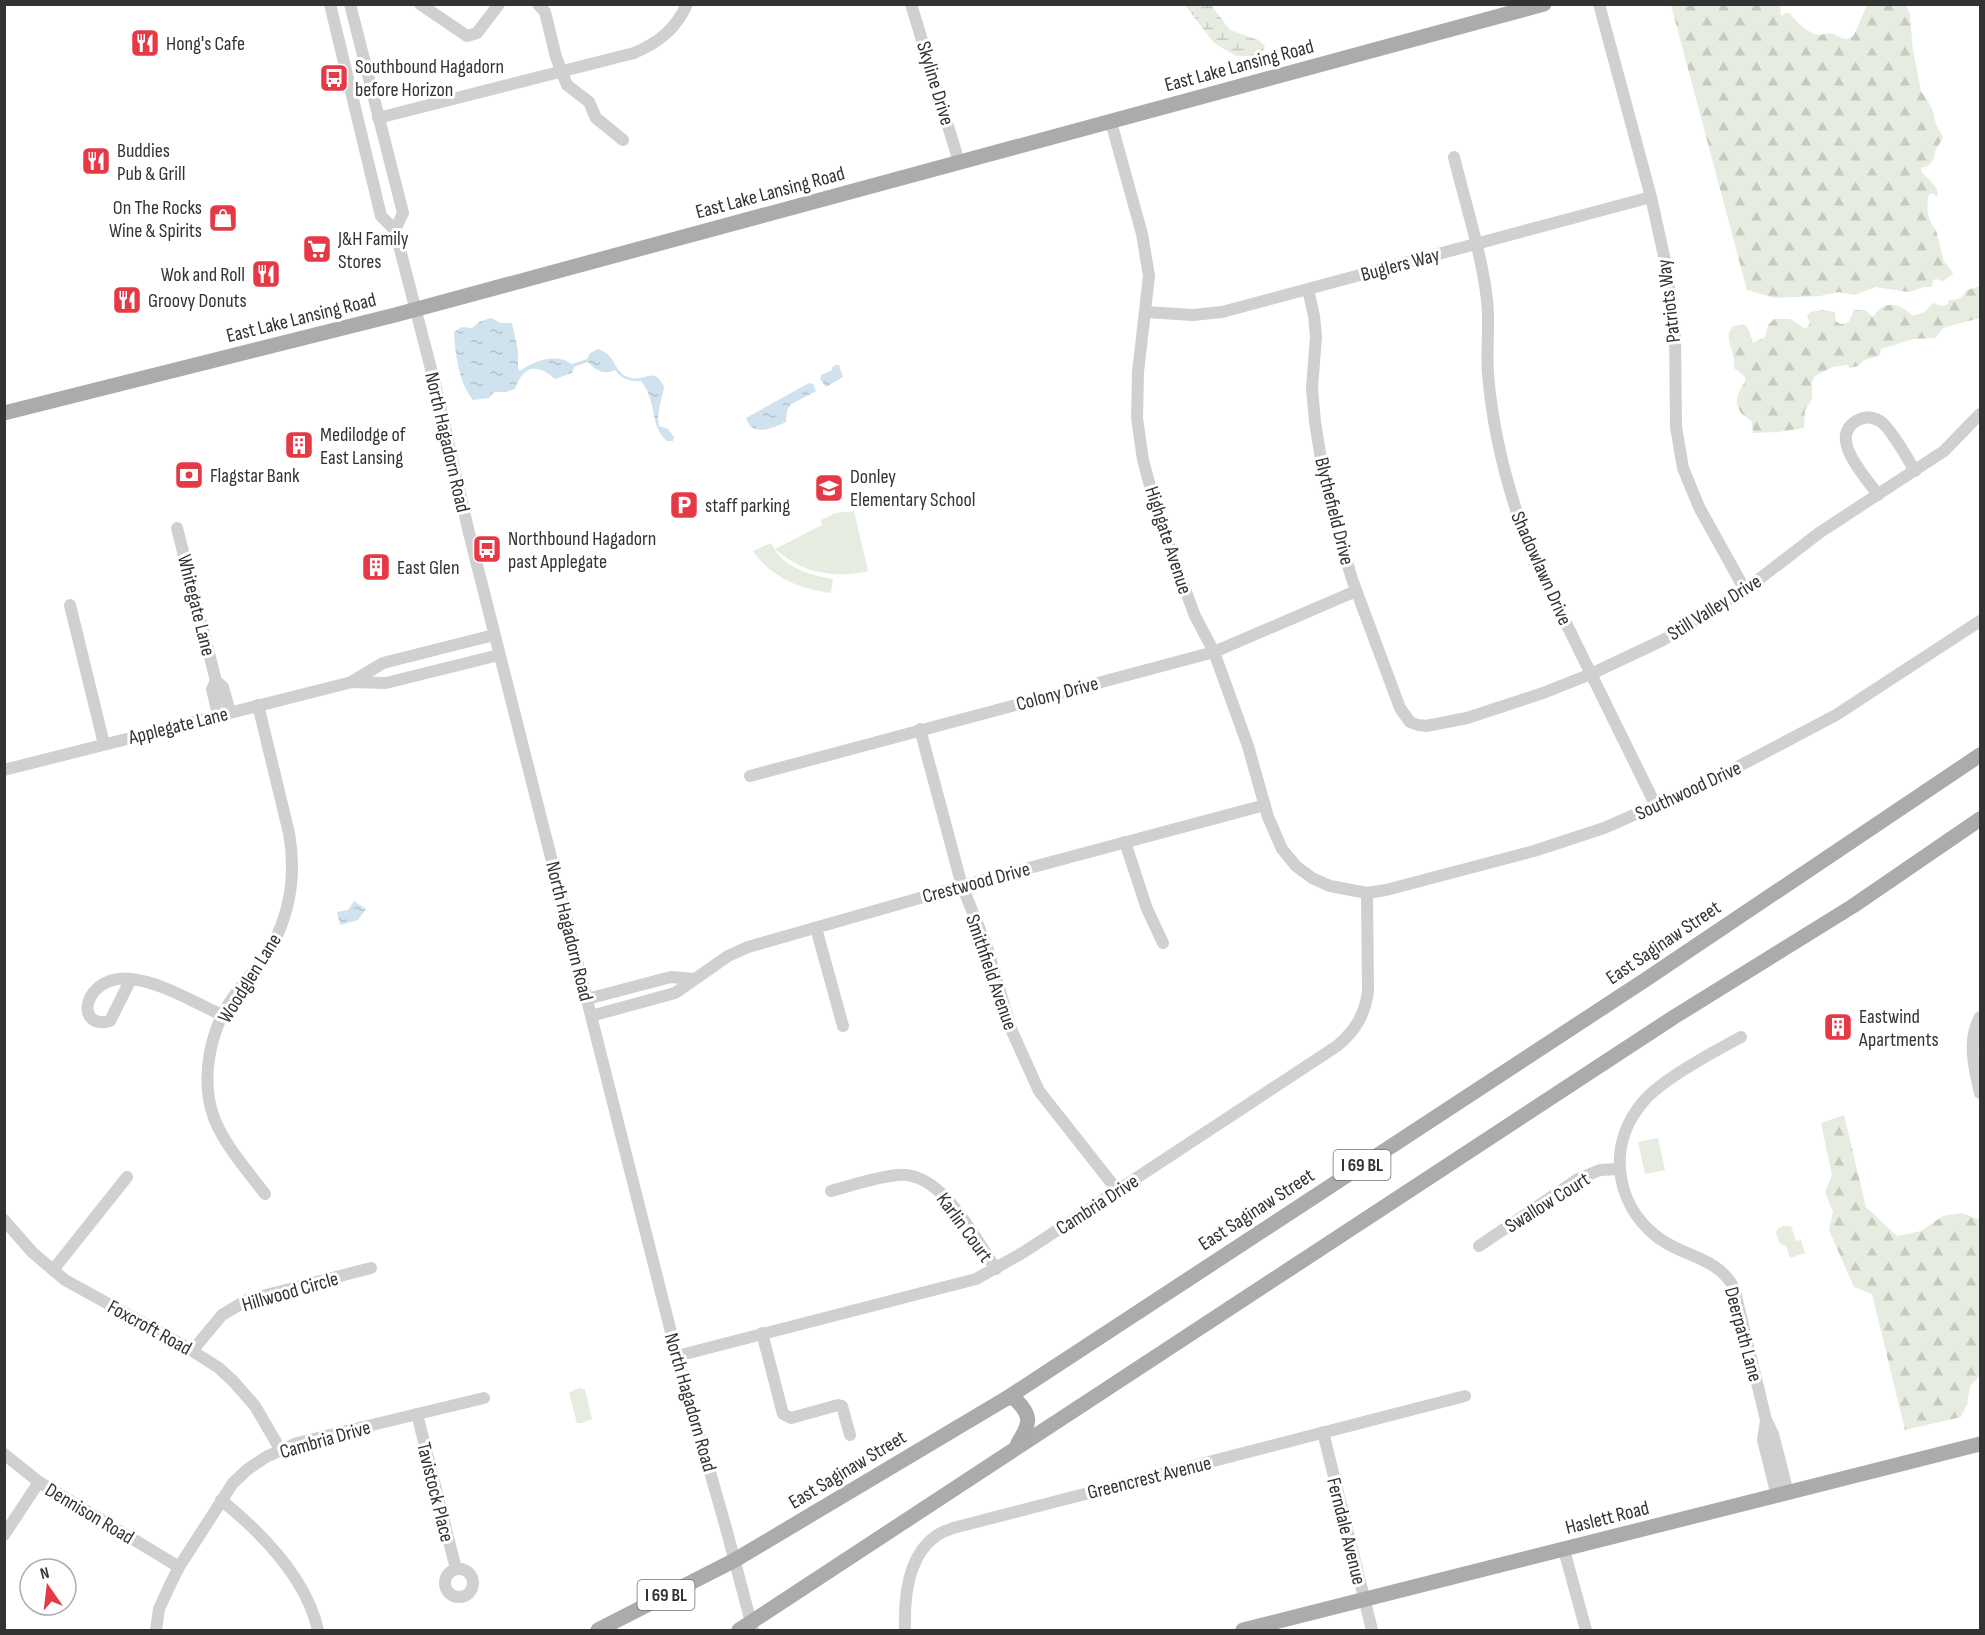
<svg xmlns="http://www.w3.org/2000/svg" width="1985" height="1635" viewBox="0 0 1985 1635" font-family="'Sofia Sans Condensed',sans-serif">
	<style>
		.green { fill: #e6ecdf }
		.forest { fill: url(#forest-firs) }
		.wetland { fill: url(#wetland-marsh) }
		.water { fill: url(#water-ripples) }
		.lines { fill: none; stroke-linecap: round; stroke-linejoin: round }
		.minor { stroke: #d0d0d0; stroke-width: 12 }
		.major { stroke: #ababab; stroke-width: 15 }
		.labels { text-anchor: middle; stroke-width: 6; stroke-linejoin: round; paint-order: stroke }
		.shield { fill: #fff; stroke: #707070; stroke-width: 1.5 }
		.shield-label { font-size: 18px; font-weight: bold; fill: #333 }
		.poi-label { font-size: 20px; fill: #333; stroke: #fff; text-anchor: start }
		.street-label { font-size: 20px; fill: #333; stroke: #fff }
	</style>
	<defs>
		<pattern id="forest-firs" width="22" height="20" patternUnits="userSpaceOnUse" patternTransform="scale(1.5)"><rect width="22" height="20" fill="#e6ecdf"/><path d="M5 1l3.5 6h-7zM16 11l3.5 6h-7z" fill="#c6cbc0"/></pattern>
		<pattern id="wetland-marsh" width="20" height="14" patternUnits="userSpaceOnUse" patternTransform="scale(1.5)"><rect width="20" height="14" fill="#e6ecdf"/><path d="M1 5h8M5 5V1M11 12h8M15 12V8" fill="none" stroke="#c6cbc0"/></pattern>
		<pattern id="water-ripples" width="26" height="14" patternUnits="userSpaceOnUse" patternTransform="scale(1.5)"><rect width="26" height="14" fill="#cfe2ee"/><path d="M2 4q2-2 4 0t4 0M15 11q2-2 4 0t4 0" fill="none" stroke="#b2c2cd"/></pattern>
	</defs>
	<rect width="100%" height="100%" fill="#fff"/>
	<g class="green">
		<path d="M854 511 868 571C833 579 802 573 775 549L822 525 821 520 836 513Z"/>
		<path d="M771 543C782 567 808 575 833 579L831 593C801 589 771 578 753 551Z"/>
		<path d="M1658 1138 1665 1170 1645 1174 1638 1142Z"/>
		<path d="M1783 1226H1791L1796 1241 1801 1240 1805 1253 1790 1258 1786 1246 1780 1244 1776 1233 1778 1228Z"/>
		<path d="M579 1388 585 1389 592 1419 582 1423H577L569 1393Z"/>
	</g>
	<g class="forest">
		<path d="M1671 5H1780L1781 16 1785 13H1790C1794 20 1810 35 1819 35 1824 35 1828 32 1833 34 1842 37 1845 43 1854 35L1867 5H1906L1910 15 1913 50 1921 91 1932 108 1936 124 1943 137C1941 143 1936 147 1935 153 1933 162 1932 165 1921 168V171C1928 180 1938 184 1938 197L1932 193 1929 194C1926 206 1927 221 1936 230L1944 262 1950 268 1953 274 1943 281 1936 279 1933 280 1932 287H1924L1909 292 1875 287 1855 295 1839 292 1820 296 1775 298 1747 290Z"/>
		<path d="M1977 287 1980 288V318L1946 327 1942 329 1935 338 1913 339 1881 349 1879 356 1864 360 1858 366 1849 368 1848 365 1832 367 1814 377 1812 382V399L1805 410 1804 428 1778 432 1753 433 1752 422 1741 413 1737 405V396L1745 381V377L1734 368C1736 354 1727 345 1729 332L1733 326 1745 325 1749 330 1753 343 1765 337 1768 325 1774 319H1790L1806 329 1810 323 1807 316 1810 312 1823 310 1835 312 1836 321 1840 324C1851 324 1850 318 1854 310H1865L1873 317C1885 299 1899 303 1913 316L1925 312 1933 303 1943 306 1948 304 1949 300C1960 300 1961 298 1967 290Z"/>
		<path d="M1844 1115 1866 1207 1897 1236 1921 1231 1943 1216 1962 1213 1980 1220V1375L1970 1386 1967 1404 1961 1417 1905 1430 1872 1294 1854 1287 1829 1230 1833 1212 1825 1192 1832 1175 1821 1123Z"/>
	</g>
	<path class="wetland" d="M1185 5H1211L1230 30 1258 40 1265 46 1261 56H1236L1214 43Z"/>
	<g class="water">
		<path d="M491 318 501 323H512L518 350V368L520 371C535 360 556 353 572 364L587 359 590 353 598 349C618 356 612 371 628 377 644 384 653 364 664 387 662 401 656 412 659 426L668 429 674 437 673 441H667C649 426 658 402 641 381 629 381 623 380 615 370 604 375 596 371 588 362L574 367 572 373 555 379C537 363 523 365 515 389L506 392H494L489 398 473 400C459 383 455 354 454 332L462 327 472 328 479 322Z"/>
		<path d="M836 365H839L843 377 826 387 820 379 821 375 832 370V367Z"/>
		<path d="M809 383 813 384 816 391 790 405 787 411 786 422C773 428 752 438 746 418Z"/>
		<path d="M354 901 366 909 358 920 340 925 337 912 348 910Z"/>
	</g>
	<g class="lines">
		<g class="minor">
			<path d="M330 4 381 216 395 230 436 388 469 533 677 1356 726 1528 753 1630"/>
			<path d="M350 4 403 213 395 230"/>
			<path d="M420 4 467 36 477 33 499 4"/>
			<path d="M538 4 545 12 556 57 567 85 589 102 596 118 623 140"/>
			<path d="M911 4 959 162"/>
			<path d="M1599 4 1651 197 1666 265 1675 332 1676 427 1683 468 1699 507 1745 590"/>
			<path d="M378 118 634 53C658 43 676 29 687 4"/>
			<path d="M1111 122 1142 234 1149 276 1138 372 1137 418 1143 460 1157 512 1175 562 1195 616 1214 652 1248 746 1268 817 1282 849 1296 866 1312 878 1330 886 1367 893 1386 890 1534 851 1604 828 1709 782 1836 715 1980 621"/>
			<path d="M1454 157C1465 202 1482 255 1487 300 1490 325 1486 349 1488 374 1493 435 1509 495 1531 552L1655 804"/>
			<path d="M1308 289 1314 316 1316 337 1312 388 1315 422 1326 490 1352 579 1400 708 1410 722 1418 725 1426 726 1467 718 1543 693 1591 674 1663 640 1745 590 1819 533 1944 451 1980 414"/>
			<path d="M1146 312 1193 315 1222 312 1651 197"/>
			<path d="M1878 495C1866 477 1826 437 1858 420 1865 416 1873 417 1880 421 1890 427 1908 459 1915 471"/>
			<path d="M177 528 216 681 223 687 230 712"/>
			<path d="M70 605 104 744"/>
			<path d="M216 681 212 689 218 715"/>
			<path d="M353 681 383 663 494 635"/>
			<path d="M258 705 289 833C296 872 291 909 273 944 265 961 248 976 237 992 211 1025 199 1077 214 1118 225 1146 247 1170 265 1194"/>
			<path d="M920 729 962 886 987 947 1011 1029 1039 1091 1117 1190"/>
			<path d="M4 770 352 682 386 683 499 655"/>
			<path d="M750 776 1214 652 1356 591"/>
			<path d="M1125 842 1147 909 1163 943"/>
			<path d="M816 928 843 1026"/>
			<path d="M131 979 110 1021C73 1031 83 973 132 979 163 983 193 1002 222 1015"/>
			<path d="M587 999 671 977 695 979"/>
			<path d="M591 1016 675 993 728 956 748 947 962 886 1265 805"/>
			<path d="M1980 1017C1967 1040 1974 1068 1980 1093"/>
			<path d="M1741 1037C1715 1051 1661 1080 1643 1102 1607 1144 1614 1202 1656 1236 1681 1257 1718 1256 1734 1288L1766 1420 1773 1434 1788 1493"/>
			<path d="M831 1191C853 1185 876 1177 898 1175 942 1171 974 1237 996 1269"/>
			<path d="M4 1220 32 1252 65 1280 183 1345 219 1368 233 1381 255 1406 280 1449"/>
			<path d="M1479 1246 1578 1179 1600 1170 1619 1169"/>
			<path d="M53 1270 127 1177"/>
			<path d="M762 1333 783 1414 791 1418 838 1405 842 1406 850 1435"/>
			<path d="M192 1351 222 1315 247 1300 371 1268"/>
			<path d="M677 1356 976 1279 1024 1252 1337 1046C1355 1031 1365 1015 1368 991L1367 893"/>
			<path d="M417 1414 456 1569"/>
			<path d="M1766 1420 1763 1440 1777 1496"/>
			<path d="M1323 1432 1372 1630"/>
			<path d="M4 1454 39 1482 179 1567"/>
			<path d="M221 1500C262 1533 306 1578 318 1630"/>
			<path d="M4 1535 39 1482"/>
			<path d="M1564 1550 1586 1630"/>
			<circle cx="459" cy="1583" r="14"/>
			<path d="M156 1630 159 1609 169 1587 179 1567 233 1483 248 1469 266 1457 297 1443 484 1398"/>
			<path d="M905 1630C904 1599 907 1556 936 1536 941 1532 948 1530 953 1528L1465 1396"/>
		</g>
		<g class="major">
			<path d="M4 413 395 315 1544 4"/>
			<path d="M1007 1398H1014C1032 1415 1031 1423 1018 1443"/>
			<path d="M598 1630 735 1560 1007 1398 1645 980 1980 755"/>
			<path d="M739 1630 1674 1017 1853 906 1980 819"/>
			<path d="M1243 1630 1980 1444"/>
		</g>
	</g>
	<defs>
		<g id="restaurant-square" transform="scale(1.5)"><rect x="-9" y="-9" width="18" height="18" rx="4" fill="#e63946" stroke="#fff"/><path d="M-5-6h1v4h1v-4h1v4h1v-4h1v5L-1.5 .5V6h-2V.5L-5-1ZM5-6V6H3V1.5H1.5Q1.5-4 5-6Z" fill="#fff"/></g>
		<g id="bus-square" transform="scale(1.5)"><rect x="-9" y="-9" width="18" height="18" rx="4" fill="#e63946" stroke="#fff"/><path d="M-5-6H5V4H4V6H2V4H-2V6H-4V4H-5ZM-3.5-4V0h7V-4ZM-3.5 1.2v1.5H-2V1.2ZM2 1.2v1.5H3.5V1.2Z" fill="#fff"/></g>
		<g id="shop-square" transform="scale(1.5)"><rect x="-9" y="-9" width="18" height="18" rx="4" fill="#e63946" stroke="#fff"/><path d="M-5-2.5h2.3a2.7 3.5 0 0 1 5.4 0H5L5.5 6h-11ZM-1.5-2.5h3a1.5 2.3 0 0 0-3 0Z" fill="#fff"/></g>
		<g id="supermarket-square" transform="scale(1.5)"><rect x="-9" y="-9" width="18" height="18" rx="4" fill="#e63946" stroke="#fff"/><path d="M-6-5.5h2.5l.6 2H6L4.5 2H-2.5L-4.4-4H-6ZM-1.5 3.2a1.3 1.3 0 1 0 .1 0ZM3 3.2a1.3 1.3 0 1 0 .1 0Z" fill="#fff"/></g>
		<g id="building-square" transform="scale(1.5)"><rect x="-9" y="-9" width="18" height="18" rx="4" fill="#e63946" stroke="#fff"/><path d="M-4-6H4V6H1V3H-1V6H-4ZM-2.5-4.3h1.7v1.8h-1.7ZM.8-4.3h1.7v1.8H.8ZM-2.5-1h1.7V.8h-1.7ZM.8-1h1.7V.8H.8Z" fill="#fff"/></g>
		<g id="bank-square" transform="scale(1.5)"><rect x="-9" y="-9" width="18" height="18" rx="4" fill="#e63946" stroke="#fff"/><path d="M-6-4H6V4H-6ZM0-2.3a2.3 2.3 0 1 0 0 4.6a2.3 2.3 0 1 0 0-4.6Z" fill="#fff"/></g>
		<g id="school-square" transform="scale(1.5)"><rect x="-9" y="-9" width="18" height="18" rx="4" fill="#e63946" stroke="#fff"/><path d="M0-5L7-2L0 1L-7-2ZM-4 1L0 2.5L4 1V4Q0 6-4 4Z" fill="#fff"/></g>
		<g id="parking-square" transform="scale(1.5)"><rect x="-9" y="-9" width="18" height="18" rx="4" fill="#e63946" stroke="#fff"/><path d="M-3.5-5.5H1a3.5 3.5 0 0 1 0 7H-1V5.5H-3.5ZM-1-3.4V-.6H.8a1.4 1.4 0 0 0 0-2.8Z" fill="#fff"/></g>
	</defs>
	<g fill-rule="evenodd">
		<use href="#restaurant-square" x="145" y="43"/>
		<use href="#bus-square" x="334" y="78"/>
		<use href="#restaurant-square" x="96" y="161"/>
		<use href="#shop-square" x="223" y="218"/>
		<use href="#supermarket-square" x="317" y="249"/>
		<use href="#restaurant-square" x="266" y="274"/>
		<use href="#restaurant-square" x="127" y="300"/>
		<use href="#building-square" x="299" y="445"/>
		<use href="#bank-square" x="189" y="475"/>
		<use href="#school-square" x="829" y="488"/>
		<use href="#parking-square" x="684" y="505"/>
		<use href="#bus-square" x="487" y="549"/>
		<use href="#building-square" x="376" y="567"/>
		<use href="#building-square" x="1838" y="1027"/>
	</g>
	<g class="labels">
		<g class="shield">
			<rect x="1333.5" y="1150" width="57" height="30" rx="4.5"/>
			<rect x="637.5" y="1580" width="57" height="30" rx="4.5"/>
		</g>
		<g class="shield-label">
			<text x="1362" y="1171">I 69 BL</text>
			<text x="666" y="1601">I 69 BL</text>
		</g>
		<g class="poi-label">
			<text x="166" y="50">Hong's Cafe</text>
			<text x="355" y="73">Southbound Hagadorn<tspan x="355" dy="23">before Horizon</tspan></text>
			<text x="117" y="157">Buddies<tspan x="117" dy="23">Pub &amp; Grill</tspan></text>
			<text x="202" y="214" text-anchor="end">On The Rocks<tspan x="202" dy="23">Wine &amp; Spirits</tspan></text>
			<text x="338" y="245">J&amp;H Family<tspan x="338" dy="23">Stores</tspan></text>
			<text x="245" y="281" text-anchor="end">Wok and Roll</text>
			<text x="148" y="307">Groovy Donuts</text>
			<text x="320" y="441">Medilodge of<tspan x="320" dy="23">East Lansing</tspan></text>
			<text x="210" y="482">Flagstar Bank</text>
			<text x="850" y="483">Donley<tspan x="850" dy="23">Elementary School</tspan></text>
			<text x="705" y="512">staff parking</text>
			<text x="508" y="545">Northbound Hagadorn<tspan x="508" dy="23">past Applegate</tspan></text>
			<text x="397" y="574">East Glen</text>
			<text x="1859" y="1023">Eastwind<tspan x="1859" dy="23">Apartments</tspan></text>
		</g>
		<g class="street-label">
			<text transform="translate(1239 65) rotate(-15)" y="7">East Lake Lansing Road</text>
			<text transform="translate(936 83) rotate(73)" y="7">Skyline Drive</text>
			<text transform="translate(770 192) rotate(-15)" y="7">East Lake Lansing Road</text>
			<text transform="translate(1400 264) rotate(-15)" y="7">Buglers Way</text>
			<text transform="translate(1668 301) rotate(-97)" y="7">Patriots Way</text>
			<text transform="translate(301 317) rotate(-14)" y="7">East Lake Lansing Road</text>
			<text transform="translate(448 442) rotate(77)" y="7">North Hagadorn Road</text>
			<text transform="translate(1335 511) rotate(76)" y="7">Blythefield Drive</text>
			<text transform="translate(1169 540) rotate(72)" y="7">Highgate Avenue</text>
			<text transform="translate(1542 568) rotate(66)" y="7">Shadowlawn Drive</text>
			<text transform="translate(197 605) rotate(76)" y="7">Whitegate Lane</text>
			<text transform="translate(1714 607) rotate(-32)" y="7">Still Valley Drive</text>
			<text transform="translate(1057 693) rotate(-15)" y="7">Colony Drive</text>
			<text transform="translate(178 725) rotate(-14)" y="7">Applegate Lane</text>
			<text transform="translate(1688 790) rotate(-25)" y="7">Southwood Drive</text>
			<text transform="translate(976 882) rotate(-15)" y="7">Crestwood Drive</text>
			<text transform="translate(570 931) rotate(76)" y="7">North Hagadorn Road</text>
			<text transform="translate(1663 942) rotate(-34)" y="7">East Saginaw Street</text>
			<text transform="translate(992 972) rotate(71)" y="7">Smithfield Avenue</text>
			<text transform="translate(249 978) rotate(-58)" y="7">Woodglen Lane</text>
			<text transform="translate(1547 1202) rotate(-32)" y="7">Swallow Court</text>
			<text transform="translate(1097 1204) rotate(-33)" y="7">Cambria Drive</text>
			<text transform="translate(1256 1209) rotate(-33)" y="7">East Saginaw Street</text>
			<text transform="translate(965 1227) rotate(54)" y="7">Karlin Court</text>
			<text transform="translate(290 1291) rotate(-16)" y="7">Hillwood Circle</text>
			<text transform="translate(150 1327) rotate(29)" y="7">Foxcroft Road</text>
			<text transform="translate(1744 1334) rotate(75)" y="7">Deerpath Lane</text>
			<text transform="translate(691 1402) rotate(74)" y="7">North Hagadorn Road</text>
			<text transform="translate(325 1439) rotate(-16)" y="7">Cambria Drive</text>
			<text transform="translate(847 1469) rotate(-31)" y="7">East Saginaw Street</text>
			<text transform="translate(1149 1477) rotate(-14)" y="7">Greencrest Avenue</text>
			<text transform="translate(436 1492) rotate(76)" y="7">Tavistock Place</text>
			<text transform="translate(90 1513) rotate(31)" y="7">Dennison Road</text>
			<text transform="translate(1607 1517) rotate(-14)" y="7">Haslett Road</text>
			<text transform="translate(1347 1531) rotate(76)" y="7">Ferndale Avenue</text>
		</g>
	</g>
	<rect width="1985" height="1635" fill="none" stroke="#333333" stroke-width="12"/>
	<g transform="translate(48 1587) rotate(346)"><circle r="28" fill="#ffffff" stroke="#adadad" stroke-width="1.5"/>
	<path d="M0-4.5L10 22L0 15L-10 22Z" fill="#e63946"/>
	<text y="-9" font-size="16" font-weight="bold" text-anchor="middle" fill="#333333">N</text>
	</g>
</svg>
